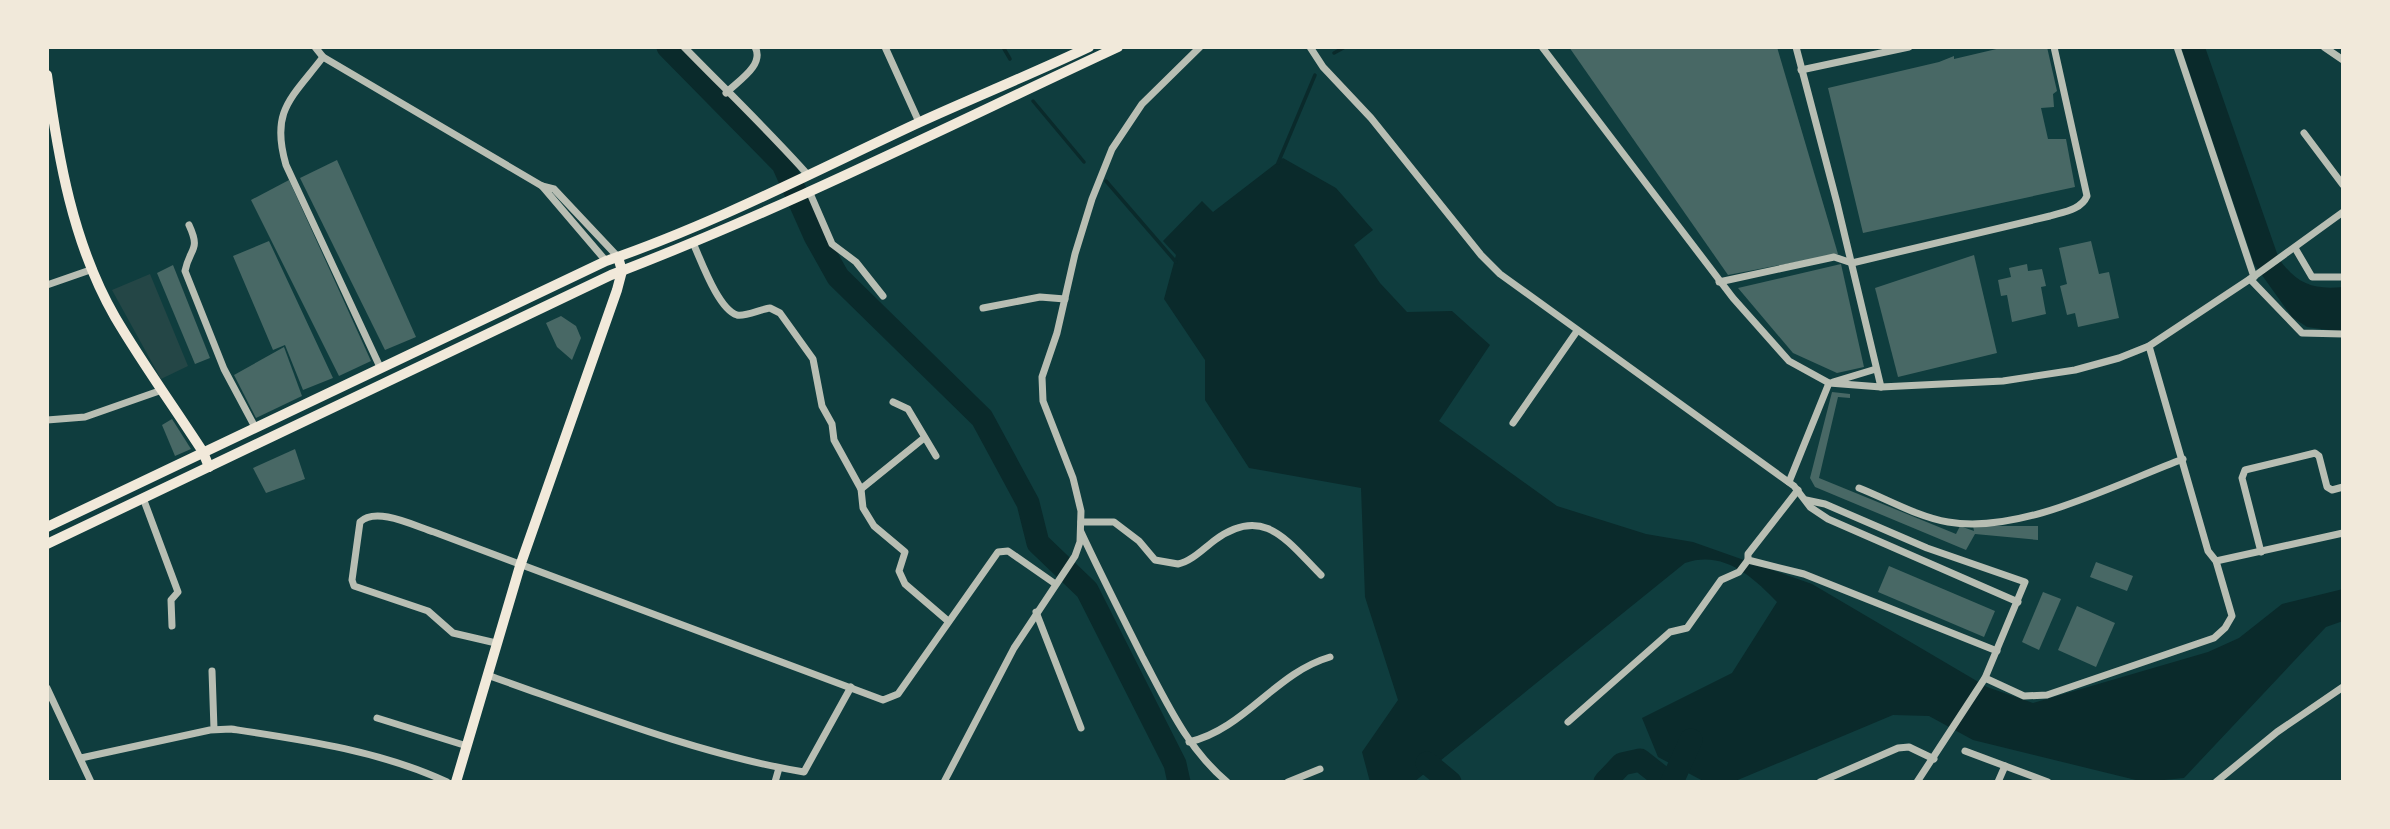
<svg xmlns="http://www.w3.org/2000/svg" width="2390" height="829" viewBox="0 0 2390 829" font-family="Lato,sans-serif">
	<style>
		.green { fill: #244646 }
		.water { fill: #0a2a2b }
		.lines { fill: none; stroke-linecap: round; stroke-linejoin: round }
		.stream { stroke: #0a2a2b; stroke-width: 3.5 }
		.river { stroke: #0a2a2b; stroke-width: 23 }
		.building { fill: #486865 }
		.minor { stroke: #b8beb3; stroke-width: 7 }
		.secondary { stroke: #f1e9da; stroke-width: 10 }
		.primary { stroke: #f1e9da; stroke-width: 10 }
		.trunk { stroke: #f1e9da; stroke-width: 10 }
	</style>
	<rect width="100%" height="100%" fill="#0f3d3e"/>
	<path class="green" d="M150 274 188 366 161 379 112 290Z"/>
	<g class="water">
		<path d="M2181 47H2205L2279 259C2297 284 2313 290 2343 287V332L2307 327 2292 317 2254 264Z"/>
		<path d="M1283 158 1336 188 1373 230 1354 245 1380 283 1407 312 1452 311 1490 345 1439 421 1557 506 1646 534 1693 542 1812 584 1987 687 2033 703 2208 652 2239 638 2282 604 2343 589V621L2326 627 2184 778 2144 782 1973 740 1929 716 1893 715 1733 782H1705L1658 757 1642 718 1732 673 1777 602C1752 576 1723 550 1685 563L1414 782H1370L1362 752 1398 700 1365 597 1361 488 1249 468 1205 400V360L1164 299 1176 255 1163 241 1202 201 1213 212Z"/>
	</g>
	<g class="lines">
		<g class="stream">
			<path d="M1003 47 1010 59"/>
			<path d="M1334 53 1345 47"/>
			<path d="M1033 101 1084 162"/>
			<path d="M1278 163 1315 75"/>
			<path d="M1106 181 1176 262"/>
		</g>
		<g class="river">
			<path d="M668 47 783 164 815 236 838 277 982 418 1028 503 1038 543 1087 590 1175 764 1179 782"/>
			<path d="M1427 763 1450 782"/>
			<path d="M1605 782 1622 764 1640 760 1668 782"/>
			<path d="M1672 782 1691 740"/>
		</g>
	</g>
	<g class="building">
		<path d="M1569 47H1777L1838 254 1728 275Z"/>
		<path d="M2005 47H2047L2057 91 2053 94 2054 107 2041 108 2048 139H2066L2075 187 1863 233 1828 88 1939 62 1954 56V59Z"/>
		<path d="M337 160 416 337 385 350 300 178Z"/>
		<path d="M289 180 371 361 339 376 251 200Z"/>
		<path d="M269 241 333 378 303 390 285 345 273 350 233 256Z"/>
		<path d="M2091 241 2099 274 2109 272 2119 318 2078 327 2075 313 2067 315 2060 286 2067 284 2059 248Z"/>
		<path d="M1974 255 1997 353 1898 377 1875 288Z"/>
		<path d="M1841 264 1864 367 1837 373 1793 353 1738 288Z"/>
		<path d="M2027 264 2028 271 2042 269 2046 286 2041 287 2046 314 2012 322 2007 295 2001 296 1998 280 2011 277 2009 268Z"/>
		<path d="M173 265 210 358 195 364 157 273Z"/>
		<path d="M561 316 576 326 581 338 572 360 557 347 546 323Z"/>
		<path d="M284 347 302 396 256 418 234 375Z"/>
		<path d="M1832 392 1850 394V398L1838 397 1819 478 1956 534 1960 526 1974 531 1973 526H2038V540L1975 534 1966 550 1815 487 1810 478Z"/>
		<path d="M172 419 191 449 175 456 162 425Z"/>
		<path d="M295 449 305 479 266 493 253 468Z"/>
		<path d="M2096 562 2133 576 2127 591 2090 577Z"/>
		<path d="M1889 566 1995 611 1984 637 1878 592Z"/>
		<path d="M2043 592 2061 599 2039 650 2022 642Z"/>
		<path d="M2077 606 2115 623 2096 667 2058 650Z"/>
	</g>
	<g class="lines">
		<g class="minor">
			<path d="M315 47 323 57 542 186 554 189 618 257"/>
			<path d="M684 47C726 90 769 131 809 176"/>
			<path d="M885 47 919 122"/>
			<path d="M1310 47 1323 67 1371 118 1481 255 1500 274 1794 486 1810 507 1828 519 2018 602"/>
			<path d="M1542 47 1733 298 1789 361 1829 383 1881 387 2003 381 2075 370 2119 358 2149 346 2256 275 2343 212"/>
			<path d="M1796 47 1837 203 1881 387"/>
			<path d="M2177 47 2254 277"/>
			<path d="M2324 47 2343 60"/>
			<path d="M323 57C292 98 270 110 286 165L380 367"/>
			<path d="M1801 70 1909 47"/>
			<path d="M726 93C738 81 765 65 755 47"/>
			<path d="M2304 133 2343 185"/>
			<path d="M542 186 606 261"/>
			<path d="M809 191 832 244 856 262 883 296"/>
			<path d="M189 225C201 251 190 247 185 271L224 369 255 427"/>
			<path d="M693 243C701 260 718 309 737 315 745 317 761 309 770 308L780 313 813 359 822 406 832 424 834 440 861 489 863 508 874 526 905 552 899 571 905 584 948 621"/>
			<path d="M2295 248 2312 277H2343"/>
			<path d="M1852 263 2050 216C2063 212 2081 210 2087 196L2054 47"/>
			<path d="M2250 279 2302 333 2343 334"/>
			<path d="M1719 282 1834 257 1852 263"/>
			<path d="M47 285 93 269"/>
			<path d="M983 308 1040 297 1065 299"/>
			<path d="M1833 382 1876 369"/>
			<path d="M893 402 908 409 936 456"/>
			<path d="M47 420 85 417 162 390"/>
			<path d="M1513 423 1577 331"/>
			<path d="M1789 482 1829 383"/>
			<path d="M1859 488C1887 499 1918 517 1948 522 2020 535 2116 484 2183 459"/>
			<path d="M861 489 924 438"/>
			<path d="M1798 490 1748 554V560L1804 574 1997 651"/>
			<path d="M143 498 178 592 171 600 172 626"/>
			<path d="M1806 500 1825 504 1927 548 2025 582 1985 678"/>
			<path d="M1081 522H1114L1139 541 1155 560 1178 564C1192 561 1204 548 1215 540 1264 504 1288 542 1321 575"/>
			<path d="M1081 532C1101 575 1122 616 1143 658 1167 703 1187 748 1227 782"/>
			<path d="M2261 552 2242 478 2245 470 2315 453 2319 456 2327 487 2332 490 2343 487"/>
			<path d="M2216 561 2343 533"/>
			<path d="M1036 612 1081 728"/>
			<path d="M496 643 453 633 428 611 354 586 352 580 360 522C376 506 415 526 434 532L883 700 898 694 998 552 1008 551 1054 583"/>
			<path d="M212 671 214 729"/>
			<path d="M487 675C587 710 700 755 804 772L851 687"/>
			<path d="M47 688 91 782"/>
			<path d="M377 718 467 746"/>
			<path d="M1568 722 1670 632 1687 628 1721 580 1739 572 1748 560"/>
			<path d="M1189 742C1245 729 1275 673 1330 657"/>
			<path d="M1965 751 2048 782"/>
			<path d="M81 758 210 730 231 729C304 740 381 751 447 782"/>
			<path d="M775 782 779 768"/>
			<path d="M944 782 1014 648 1075 556 1080 542 1081 511 1073 478 1043 401 1042 377 1057 333 1075 254 1092 199 1112 149 1142 104 1200 47"/>
			<path d="M1288 782 1320 769"/>
			<path d="M1820 782 1898 748 1909 747 1934 759"/>
			<path d="M1917 782 1985 678 2024 696 2047 695 2214 638 2225 628 2232 616 2216 561 2208 551 2149 346"/>
			<path d="M1998 782 2005 766"/>
			<path d="M2216 782 2277 732 2343 687"/>
		</g>
		<path class="secondary" d="M456 782 520 566 617 290 622 271 618 257"/>
		<path class="primary" d="M47 75C58 158 73 244 115 317 142 363 174 407 203 452L209 467"/>
		<g class="trunk">
			<path d="M47 527 606 261C714 224 815 171 918 123 975 97 1032 74 1089 47"/>
			<path d="M47 544 611 275C784 209 950 125 1118 47"/>
		</g>
	</g>
	<rect width="2390" height="829" fill="none" stroke="#f1e9da" stroke-width="98"/>
</svg>
